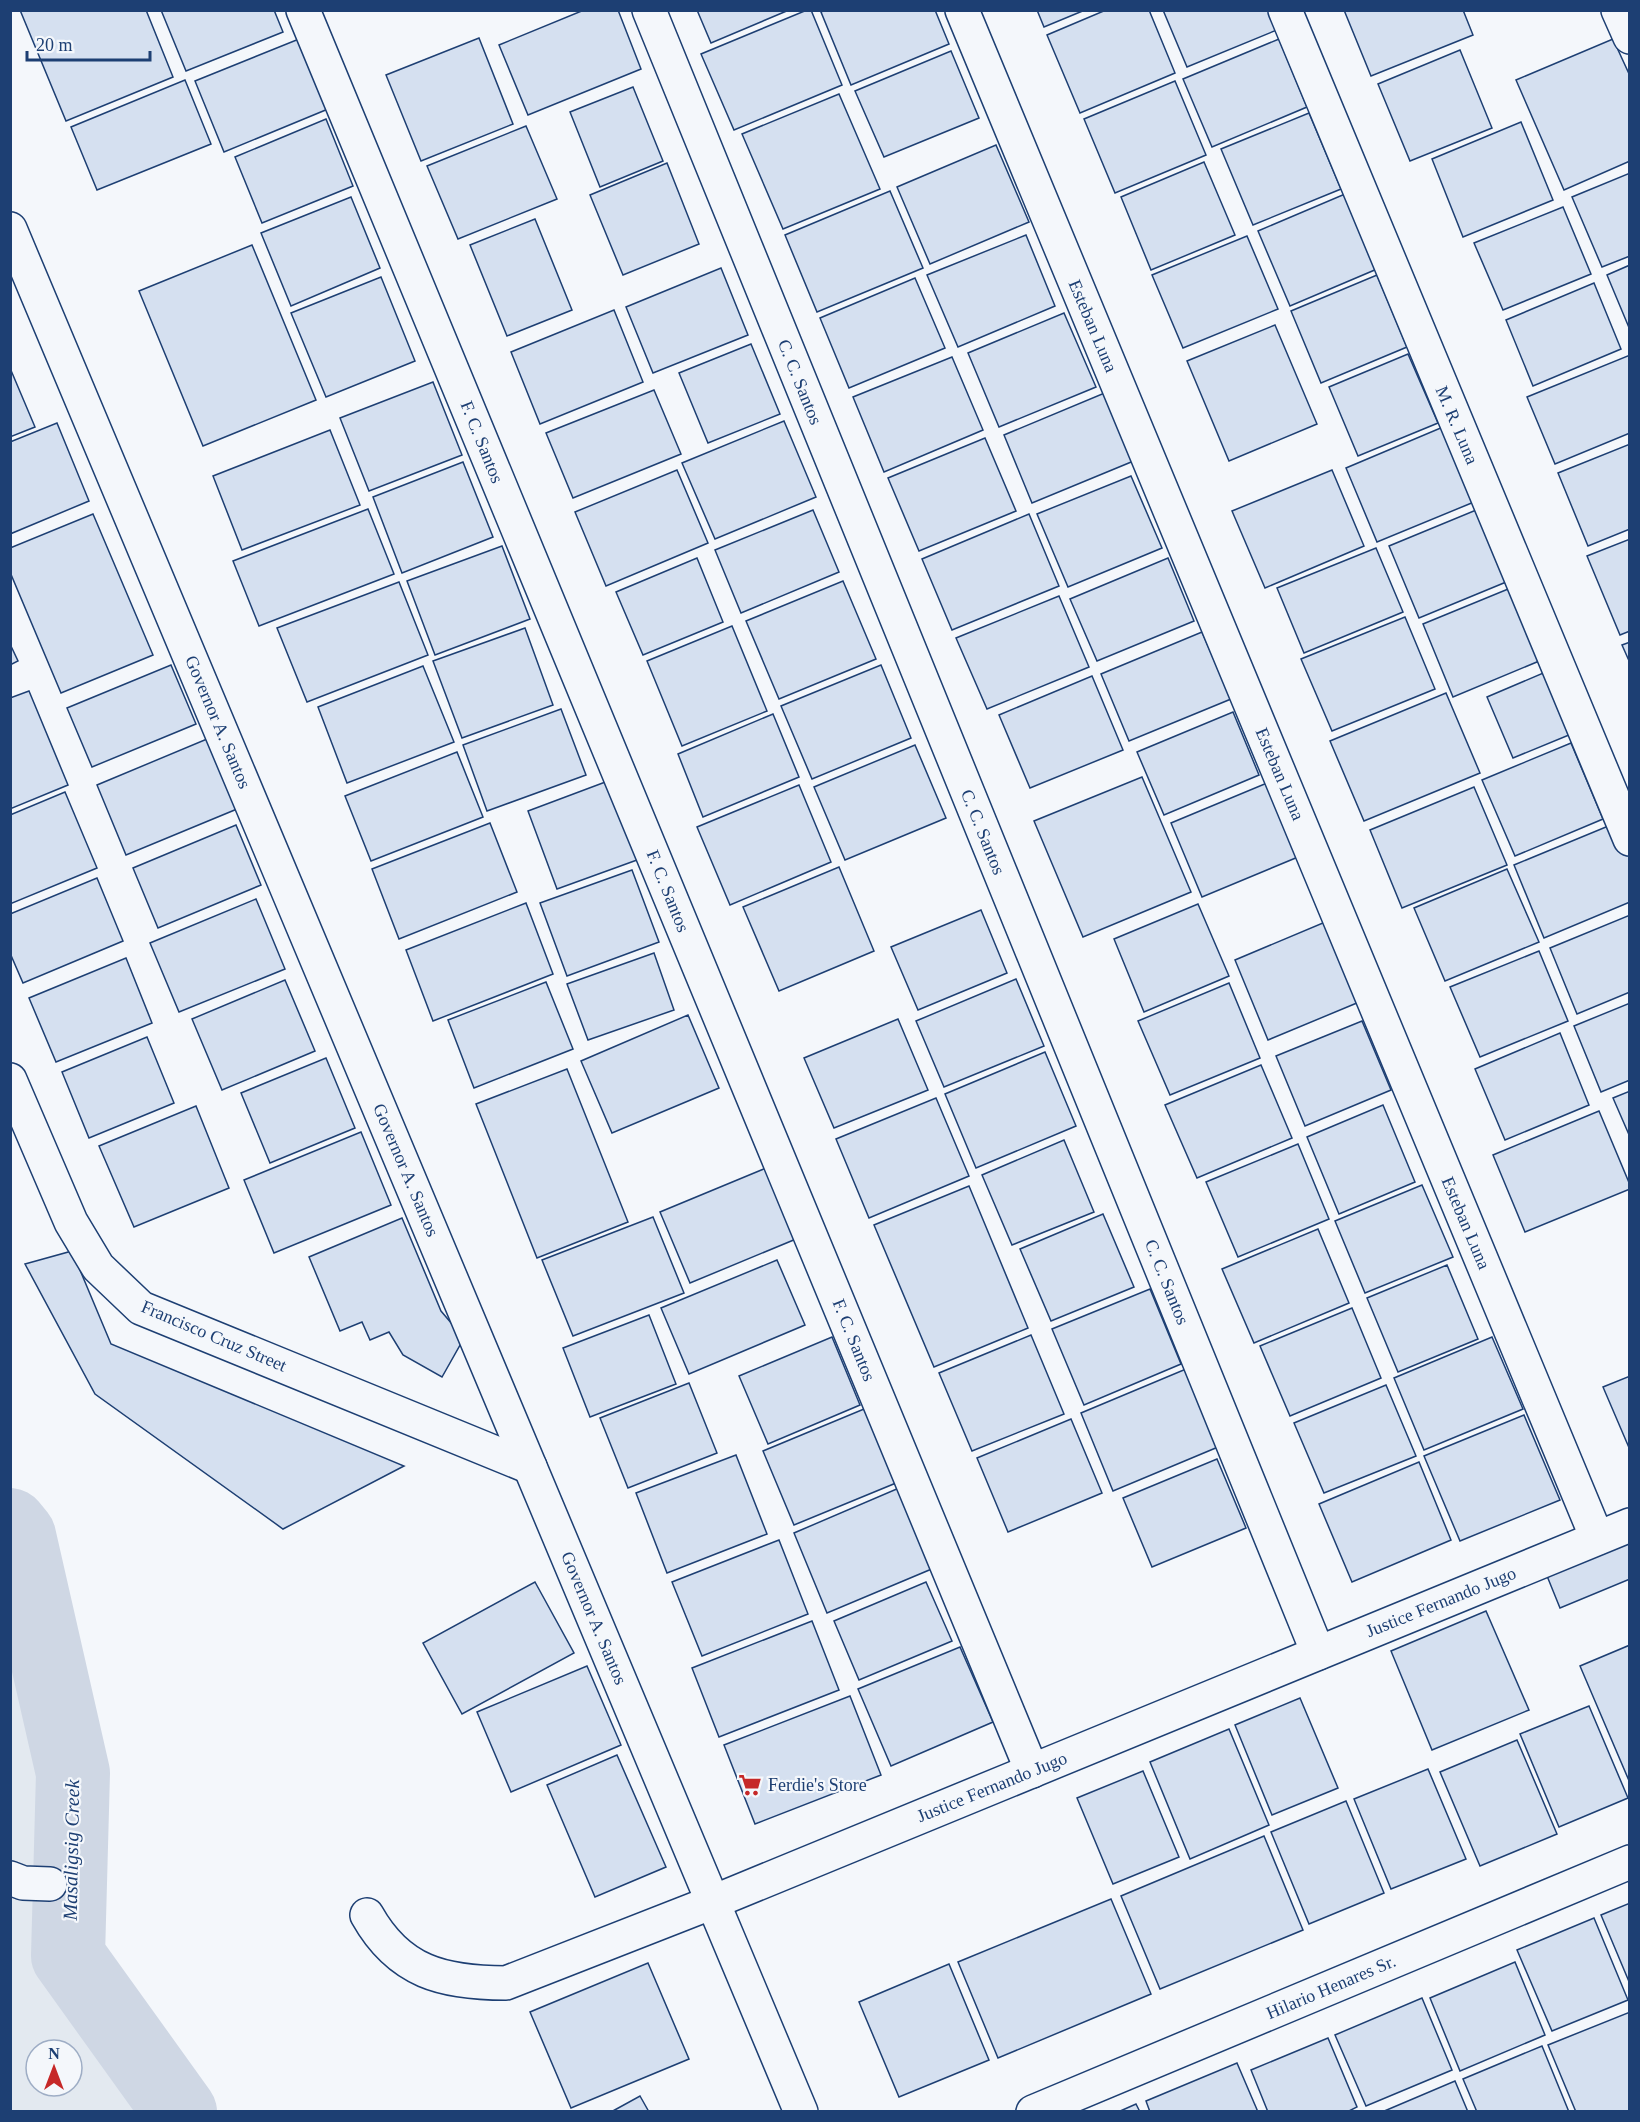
<svg xmlns="http://www.w3.org/2000/svg" width="1640" height="2122" viewBox="0 0 1640 2122" font-family="Georgia,serif">
	<style>
		.green { fill: #e3e9f0; stroke: #687fa3; stroke-width: 1.5; fill-rule: evenodd }
		.lines { fill: none; stroke-linecap: round; stroke-linejoin: round }
		.river { stroke: #cfd7e4; stroke-width: 74 }
		.building { fill: #d5e0f0; stroke: #1d3f73; stroke-width: 1.5 }
		.minor-casing { stroke: #1d3f73; stroke-width: 36 }
		.minor { stroke: #f4f7fb; stroke-width: 33 }
		.labels { text-anchor: middle; stroke-width: 4.5; stroke-linejoin: round; paint-order: stroke }
		.street-label { font-size: 18px; fill: #1d3f73; stroke: #f4f7fb }
		.poi-label { font-size: 18px; fill: #1d3f73; stroke: #f4f7fb; text-anchor: start }
		.water-label { font-size: 20px; font-style: italic; fill: #1d3f73; stroke: #f4f7fb }
	</style>
	<rect width="100%" height="100%" fill="#f4f7fb"/>
	<path class="green" d="M10 1525 19 1536 73 1773 68 1956 180 2111H11ZM36 2050H72V2086H36Z"/>
	<g class="lines">
		<path class="river" d="M10 1525 19 1536 73 1773 68 1956 180 2112"/>
	</g>
	<g class="building">
		<path d="M20 10H146L173 77 66 121Z"/>
		<path d="M161 10H274L283 32 186 71Z"/>
		<path d="M584 10H618L641 69 528 115 499 45Z"/>
		<path d="M697 10H789L711 43Z"/>
		<path d="M807 10H811L842 85 734 130 701 54Z"/>
		<path d="M825 10H935L949 44 851 85 821 12Z"/>
		<path d="M1037 10H1085L1044 27Z"/>
		<path d="M1106 10H1149L1175 73 1080 113 1047 35Z"/>
		<path d="M1163 10H1278L1284 27 1187 67Z"/>
		<path d="M1344 10H1463L1473 35 1371 76Z"/>
		<path d="M479 38 513 124 421 161 386 75Z"/>
		<path d="M299 39 328 109 224 152 195 81Z"/>
		<path d="M1279 39 1307 107 1212 147 1183 79Z"/>
		<path d="M1613 39 1630 76V161L1564 190 1516 80Z"/>
		<path d="M1460 50 1492 128 1410 161 1378 84Z"/>
		<path d="M951 51 979 118 884 157 855 91Z"/>
		<path d="M185 80 211 144 97 190 71 127Z"/>
		<path d="M1175 81 1206 155 1115 193 1084 119Z"/>
		<path d="M633 87 663 161 600 187 570 112Z"/>
		<path d="M839 94 880 189 783 229 742 134Z"/>
		<path d="M1309 113 1341 189 1253 225 1221 149Z"/>
		<path d="M326 119 353 186 262 223 235 157Z"/>
		<path d="M1521 122 1553 200 1463 237 1432 159Z"/>
		<path d="M526 126 557 199 458 239 427 166Z"/>
		<path d="M996 145 1029 222 930 264 897 187Z"/>
		<path d="M1204 162 1235 235 1151 270 1121 197Z"/>
		<path d="M667 163 699 244 623 275 590 195Z"/>
		<path d="M1630 173V256L1602 267 1572 197Z"/>
		<path d="M890 191 923 268 817 312 785 235Z"/>
		<path d="M1345 194 1377 269 1290 306 1258 231Z"/>
		<path d="M351 197 380 268 291 306 261 233Z"/>
		<path d="M1563 207 1591 274 1503 310 1474 243Z"/>
		<path d="M535 219 572 310 507 336 470 245Z"/>
		<path d="M1026 235 1055 306 958 347 927 275Z"/>
		<path d="M1247 236 1278 309 1183 348 1152 275Z"/>
		<path d="M252 245 316 400 203 446 139 291Z"/>
		<path d="M1630 265V330L1607 275Z"/>
		<path d="M721 268 748 335 653 373 626 307Z"/>
		<path d="M1377 275 1407 347 1321 383 1291 311Z"/>
		<path d="M381 277 415 361 326 397 291 313Z"/>
		<path d="M915 278 945 348 849 388 820 318Z"/>
		<path d="M1594 283 1621 349 1533 386 1506 320Z"/>
		<path d="M614 310 643 382 540 424 511 352Z"/>
		<path d="M1064 313 1096 387 999 427 968 353Z"/>
		<path d="M1275 325 1317 424 1229 461 1187 361Z"/>
		<path d="M751 344 780 414 708 443 679 373Z"/>
		<path d="M1408 354 1438 423 1358 456 1329 387Z"/>
		<path d="M1630 355V433L1555 464 1527 397Z"/>
		<path d="M952 357 983 430 884 472 853 397Z"/>
		<path d="M10 368 35 427 10 437Z"/>
		<path d="M433 382 462 455 369 491 340 418Z"/>
		<path d="M654 390 681 454 573 498 546 433Z"/>
		<path d="M1107 392 1136 460 1032 503 1004 435Z"/>
		<path d="M784 421 816 497 715 539 682 463Z"/>
		<path d="M57 423 89 501 10 534V442Z"/>
		<path d="M1443 427 1474 502 1377 542 1346 468Z"/>
		<path d="M330 430 360 505 242 550 213 476Z"/>
		<path d="M985 438 1016 511 919 551 888 478Z"/>
		<path d="M1630 444V529L1588 546 1558 473Z"/>
		<path d="M463 462 493 537 402 573 373 497Z"/>
		<path d="M677 470 708 543 606 586 575 512Z"/>
		<path d="M1332 470 1364 546 1265 588 1232 511Z"/>
		<path d="M1131 476 1162 548 1068 587 1037 514Z"/>
		<path d="M1481 508 1511 580 1419 618 1389 546Z"/>
		<path d="M368 509 394 574 259 626 233 561Z"/>
		<path d="M813 510 839 572 741 613 715 550Z"/>
		<path d="M93 514 153 655 61 693 10 572V548Z"/>
		<path d="M1029 514 1059 586 952 630 922 559Z"/>
		<path d="M1630 539V631L1620 635 1587 556Z"/>
		<path d="M502 546 530 619 435 655 407 581Z"/>
		<path d="M1376 548 1403 612 1304 653 1277 588Z"/>
		<path d="M697 558 723 622 643 655 616 592Z"/>
		<path d="M1168 558 1194 621 1097 661 1070 599Z"/>
		<path d="M843 581 876 659 779 699 746 621Z"/>
		<path d="M399 582 428 655 307 702 277 628Z"/>
		<path d="M1513 587 1544 659 1453 697 1423 624Z"/>
		<path d="M1059 596 1089 667 987 709 956 638Z"/>
		<path d="M1405 617 1435 689 1332 731 1301 659Z"/>
		<path d="M732 626 767 711 682 746 647 661Z"/>
		<path d="M525 628 553 705 462 738 433 661Z"/>
		<path d="M1202 632 1231 699 1129 741 1101 674Z"/>
		<path d="M1630 642V663L1622 645Z"/>
		<path d="M10 644 18 661 10 665Z"/>
		<path d="M171 665 196 724 92 767 67 708Z"/>
		<path d="M881 665 911 738 812 779 781 706Z"/>
		<path d="M423 666 454 742 347 783 318 707Z"/>
		<path d="M1555 668 1581 730 1513 758 1487 697Z"/>
		<path d="M1092 676 1123 750 1030 788 999 715Z"/>
		<path d="M29 691 68 785 10 809V698Z"/>
		<path d="M1446 693 1480 773 1364 821 1330 741Z"/>
		<path d="M561 709 586 775 487 811 463 745Z"/>
		<path d="M1233 712 1259 775 1164 815 1137 752Z"/>
		<path d="M773 714 799 777 703 817 678 754Z"/>
		<path d="M207 739 237 809 126 855 97 785Z"/>
		<path d="M1571 743 1603 819 1515 856 1482 780Z"/>
		<path d="M915 745 946 818 845 860 814 787Z"/>
		<path d="M457 752 483 817 371 861 345 796Z"/>
		<path d="M1142 777 1191 892 1083 937 1034 821Z"/>
		<path d="M608 781 637 860 557 889 528 811Z"/>
		<path d="M1267 783 1298 857 1202 897 1171 823Z"/>
		<path d="M799 785 831 862 730 905 697 827Z"/>
		<path d="M1474 787 1507 865 1402 908 1370 830Z"/>
		<path d="M65 792 97 868 10 904V815Z"/>
		<path d="M1618 822 1630 850V902L1544 938 1514 865Z"/>
		<path d="M490 823 517 892 399 939 372 869Z"/>
		<path d="M236 825 261 885 158 928 133 868Z"/>
		<path d="M839 867 874 951 779 991 743 907Z"/>
		<path d="M1507 869 1539 942 1445 981 1414 908Z"/>
		<path d="M632 870 659 942 567 976 540 903Z"/>
		<path d="M97 878 123 941 23 983 10 953V914Z"/>
		<path d="M256 899 285 969 179 1012 150 943Z"/>
		<path d="M526 903 553 974 433 1021 406 950Z"/>
		<path d="M1198 904 1229 976 1144 1012 1114 939Z"/>
		<path d="M981 910 1007 973 918 1010 891 947Z"/>
		<path d="M1630 915V992L1577 1014 1550 948Z"/>
		<path d="M1330 920 1364 1000 1268 1040 1235 960Z"/>
		<path d="M1539 951 1568 1021 1480 1057 1450 987Z"/>
		<path d="M654 953 674 1010 588 1040 567 984Z"/>
		<path d="M126 958 152 1023 56 1062 29 998Z"/>
		<path d="M1016 979 1044 1046 944 1087 916 1021Z"/>
		<path d="M285 980 315 1051 222 1090 192 1019Z"/>
		<path d="M546 982 573 1049 474 1088 448 1020Z"/>
		<path d="M1229 983 1260 1058 1170 1095 1138 1021Z"/>
		<path d="M1630 1003V1080L1601 1092 1574 1026Z"/>
		<path d="M688 1015 719 1088 612 1133 581 1061Z"/>
		<path d="M898 1019 928 1090 834 1128 804 1058Z"/>
		<path d="M1362 1021 1391 1090 1305 1126 1276 1056Z"/>
		<path d="M1560 1033 1589 1105 1505 1140 1475 1069Z"/>
		<path d="M147 1037 174 1103 89 1138 62 1072Z"/>
		<path d="M1045 1052 1076 1126 976 1168 945 1094Z"/>
		<path d="M326 1058 355 1128 270 1163 241 1093Z"/>
		<path d="M1261 1065 1292 1138 1197 1178 1165 1105Z"/>
		<path d="M567 1069 628 1222 537 1258 476 1104Z"/>
		<path d="M1630 1091V1137L1613 1098Z"/>
		<path d="M936 1098 969 1176 869 1218 836 1139Z"/>
		<path d="M1383 1105 1415 1182 1339 1214 1307 1137Z"/>
		<path d="M196 1106 229 1188 134 1227 99 1146Z"/>
		<path d="M1599 1111 1630 1185V1189L1525 1232 1493 1155Z"/>
		<path d="M361 1132 391 1205 274 1253 244 1180Z"/>
		<path d="M1064 1140 1094 1212 1012 1245 982 1175Z"/>
		<path d="M1298 1144 1329 1219 1238 1257 1206 1182Z"/>
		<path d="M766 1168 796 1239 690 1283 660 1212Z"/>
		<path d="M1422 1185 1453 1257 1365 1293 1335 1221Z"/>
		<path d="M969 1186 1028 1328 934 1367 874 1225Z"/>
		<path d="M1103 1214 1134 1287 1051 1321 1020 1249Z"/>
		<path d="M653 1217 684 1293 573 1336 542 1260Z"/>
		<path d="M402 1218 441 1311 464 1338 442 1377 403 1355 389 1332 370 1340 362 1322 340 1331 309 1257Z"/>
		<path d="M1318 1229 1349 1303 1254 1343 1222 1269Z"/>
		<path d="M72 1251 111 1344 404 1466 283 1529 95 1394 25 1264Z"/>
		<path d="M777 1260 805 1325 689 1374 661 1308Z"/>
		<path d="M1447 1265 1478 1339 1398 1372 1367 1298Z"/>
		<path d="M1150 1289 1181 1364 1084 1405 1052 1329Z"/>
		<path d="M1352 1308 1381 1378 1290 1416 1260 1346Z"/>
		<path d="M649 1315 676 1384 590 1417 563 1348Z"/>
		<path d="M1031 1335 1064 1414 972 1451 939 1373Z"/>
		<path d="M832 1337 860 1405 768 1444 739 1376Z"/>
		<path d="M1492 1337 1523 1409 1424 1450 1394 1378Z"/>
		<path d="M1186 1369 1218 1447 1113 1491 1081 1413Z"/>
		<path d="M1630 1376V1450L1603 1387Z"/>
		<path d="M689 1383 717 1453 628 1488 600 1418Z"/>
		<path d="M1386 1385 1416 1456 1324 1493 1294 1423Z"/>
		<path d="M864 1409 896 1483 794 1525 763 1451Z"/>
		<path d="M1524 1415 1560 1500 1460 1541 1424 1456Z"/>
		<path d="M1071 1419 1102 1493 1008 1532 977 1458Z"/>
		<path d="M736 1455 767 1534 667 1573 636 1493Z"/>
		<path d="M1217 1459 1246 1528 1152 1567 1123 1498Z"/>
		<path d="M1419 1462 1451 1540 1352 1582 1319 1504Z"/>
		<path d="M899 1488 934 1568 827 1613 794 1533Z"/>
		<path d="M1630 1536V1579L1560 1608 1545 1571Z"/>
		<path d="M779 1540 808 1614 702 1656 672 1582Z"/>
		<path d="M535 1582 574 1653 462 1714 423 1643Z"/>
		<path d="M926 1582 952 1641 859 1680 834 1621Z"/>
		<path d="M1486 1611 1529 1710 1432 1750 1391 1651Z"/>
		<path d="M812 1621 839 1690 719 1737 692 1668Z"/>
		<path d="M1630 1645V1783L1580 1666Z"/>
		<path d="M960 1647 993 1722 891 1766 858 1689Z"/>
		<path d="M587 1666 621 1745 511 1792 477 1712Z"/>
		<path d="M850 1696 881 1775 755 1824 724 1745Z"/>
		<path d="M1300 1698 1338 1788 1272 1815 1235 1725Z"/>
		<path d="M1589 1706 1628 1798 1559 1827 1520 1734Z"/>
		<path d="M1229 1729 1269 1825 1190 1859 1150 1762Z"/>
		<path d="M1517 1740 1557 1834 1480 1866 1440 1772Z"/>
		<path d="M617 1755 666 1867 595 1897 547 1785Z"/>
		<path d="M1428 1769 1466 1859 1391 1889 1354 1799Z"/>
		<path d="M1143 1771 1179 1857 1113 1884 1077 1798Z"/>
		<path d="M1346 1801 1384 1893 1309 1924 1271 1832Z"/>
		<path d="M1264 1836 1303 1930 1160 1989 1121 1896Z"/>
		<path d="M1111 1899 1151 1994 998 2058 958 1962Z"/>
		<path d="M1630 1903V1984L1601 1915Z"/>
		<path d="M1594 1918 1628 2000 1552 2031 1517 1950Z"/>
		<path d="M1515 1962 1545 2035 1460 2071 1430 1998Z"/>
		<path d="M648 1963 689 2059 571 2108 530 2012Z"/>
		<path d="M949 1964 989 2060 899 2097 859 2002Z"/>
		<path d="M1422 1998 1452 2070 1366 2106 1335 2035Z"/>
		<path d="M1630 2012V2112H1576L1548 2045Z"/>
		<path d="M1328 2038 1357 2107 1347 2112H1268L1251 2070Z"/>
		<path d="M1542 2046 1569 2112H1477L1463 2079Z"/>
		<path d="M1237 2063 1258 2112H1150L1146 2101Z"/>
		<path d="M1455 2081 1468 2112H1382Z"/>
		<path d="M640 2096 649 2112H611Z"/>
		<path d="M1136 2104 1140 2112H1118Z"/>
	</g>
	<g class="lines">
		<g class="minor-casing">
			<g id="minor">
				<path d="M303 10 1032 1771"/>
				<path d="M649 10 1318 1653"/>
				<path d="M962 10 1597 1538"/>
				<path d="M1285 10 1630 839"/>
				<path d="M1618 10 1630 37"/>
				<path d="M10 229 801 2112"/>
				<path d="M10 1080 71 1222 98 1267 141 1308 530 1467"/>
				<path d="M10 1878 23 1883 50 1884"/>
				<path d="M367 1915C399 1972 443 1983 506 1983L713 1902 1630 1525"/>
				<path d="M1033 2112 1630 1862"/>
			</g>
		</g>
		<use href="#minor" class="minor"/>
	</g>
	<defs>
		<g id="supermarket-bare" transform="scale(1.8)"><path d="M-6-5.5h2.5l.6 2H6L4.5 2H-2.5L-4.4-4H-6ZM-1.5 3.2a1.3 1.3 0 1 0 .1 0ZM3 3.2a1.3 1.3 0 1 0 .1 0Z" fill="#c62828" stroke="#f4f7fb" stroke-width="2.5" paint-order="stroke"/></g>
	</defs>
	<g fill-rule="evenodd">
		<use href="#supermarket-bare" x="750" y="1785"/>
	</g>
	<g class="labels">
		<g class="street-label">
			<text transform="translate(1093 326) rotate(67)" y="6">Esteban Luna</text>
			<text transform="translate(800 382) rotate(68)" y="6">C. C. Santos</text>
			<text transform="translate(1457 425) rotate(67)" y="6">M. R. Luna</text>
			<text transform="translate(482 442) rotate(68)" y="6">F. C. Santos</text>
			<text transform="translate(218 722) rotate(67)" y="6">Governor A. Santos</text>
			<text transform="translate(1280 774) rotate(67)" y="6">Esteban Luna</text>
			<text transform="translate(983 832) rotate(68)" y="6">C. C. Santos</text>
			<text transform="translate(668 891) rotate(68)" y="6">F. C. Santos</text>
			<text transform="translate(406 1170) rotate(67)" y="6">Governor A. Santos</text>
			<text transform="translate(1466 1223) rotate(67)" y="6">Esteban Luna</text>
			<text transform="translate(1167 1282) rotate(68)" y="6">C. C. Santos</text>
			<text transform="translate(214 1336) rotate(23)" y="6">Francisco Cruz Street</text>
			<text transform="translate(854 1340) rotate(68)" y="6">F. C. Santos</text>
			<text transform="translate(1441 1602) rotate(-22)" y="6">Justice Fernando Jugo</text>
			<text transform="translate(594 1618) rotate(67)" y="6">Governor A. Santos</text>
			<text transform="translate(992 1787) rotate(-22)" y="6">Justice Fernando Jugo</text>
			<text transform="translate(1331 1987) rotate(-23)" y="6">Hilario Henares Sr.</text>
		</g>
		<g class="poi-label">
			<text x="768" y="1791">Ferdie's Store</text>
		</g>
		<g class="water-label">
			<text transform="translate(71 1850) rotate(-89)" y="7">Masaligsig Creek</text>
		</g>
	</g>
	<rect width="1640" height="2122" fill="none" stroke="#1d3f73" stroke-width="24"/>
	<g transform="translate(54 2068)"><circle r="28" fill="#f4f7fb" stroke="#9eadc5" stroke-width="1.5"/>
	<path d="M0-4.5L10 22L0 15L-10 22Z" fill="#c62828"/>
	<text y="-9" font-size="16" font-weight="bold" text-anchor="middle" fill="#1d3f73">N</text>
	</g>
	<path d="M27 51v9h123v-9" fill="none" stroke="#1d3f73" stroke-width="3"/>
	<text x="36" y="51" font-size="18" fill="#1d3f73" stroke="#f4f7fb" stroke-width="4.5" paint-order="stroke">20 m</text>
</svg>
